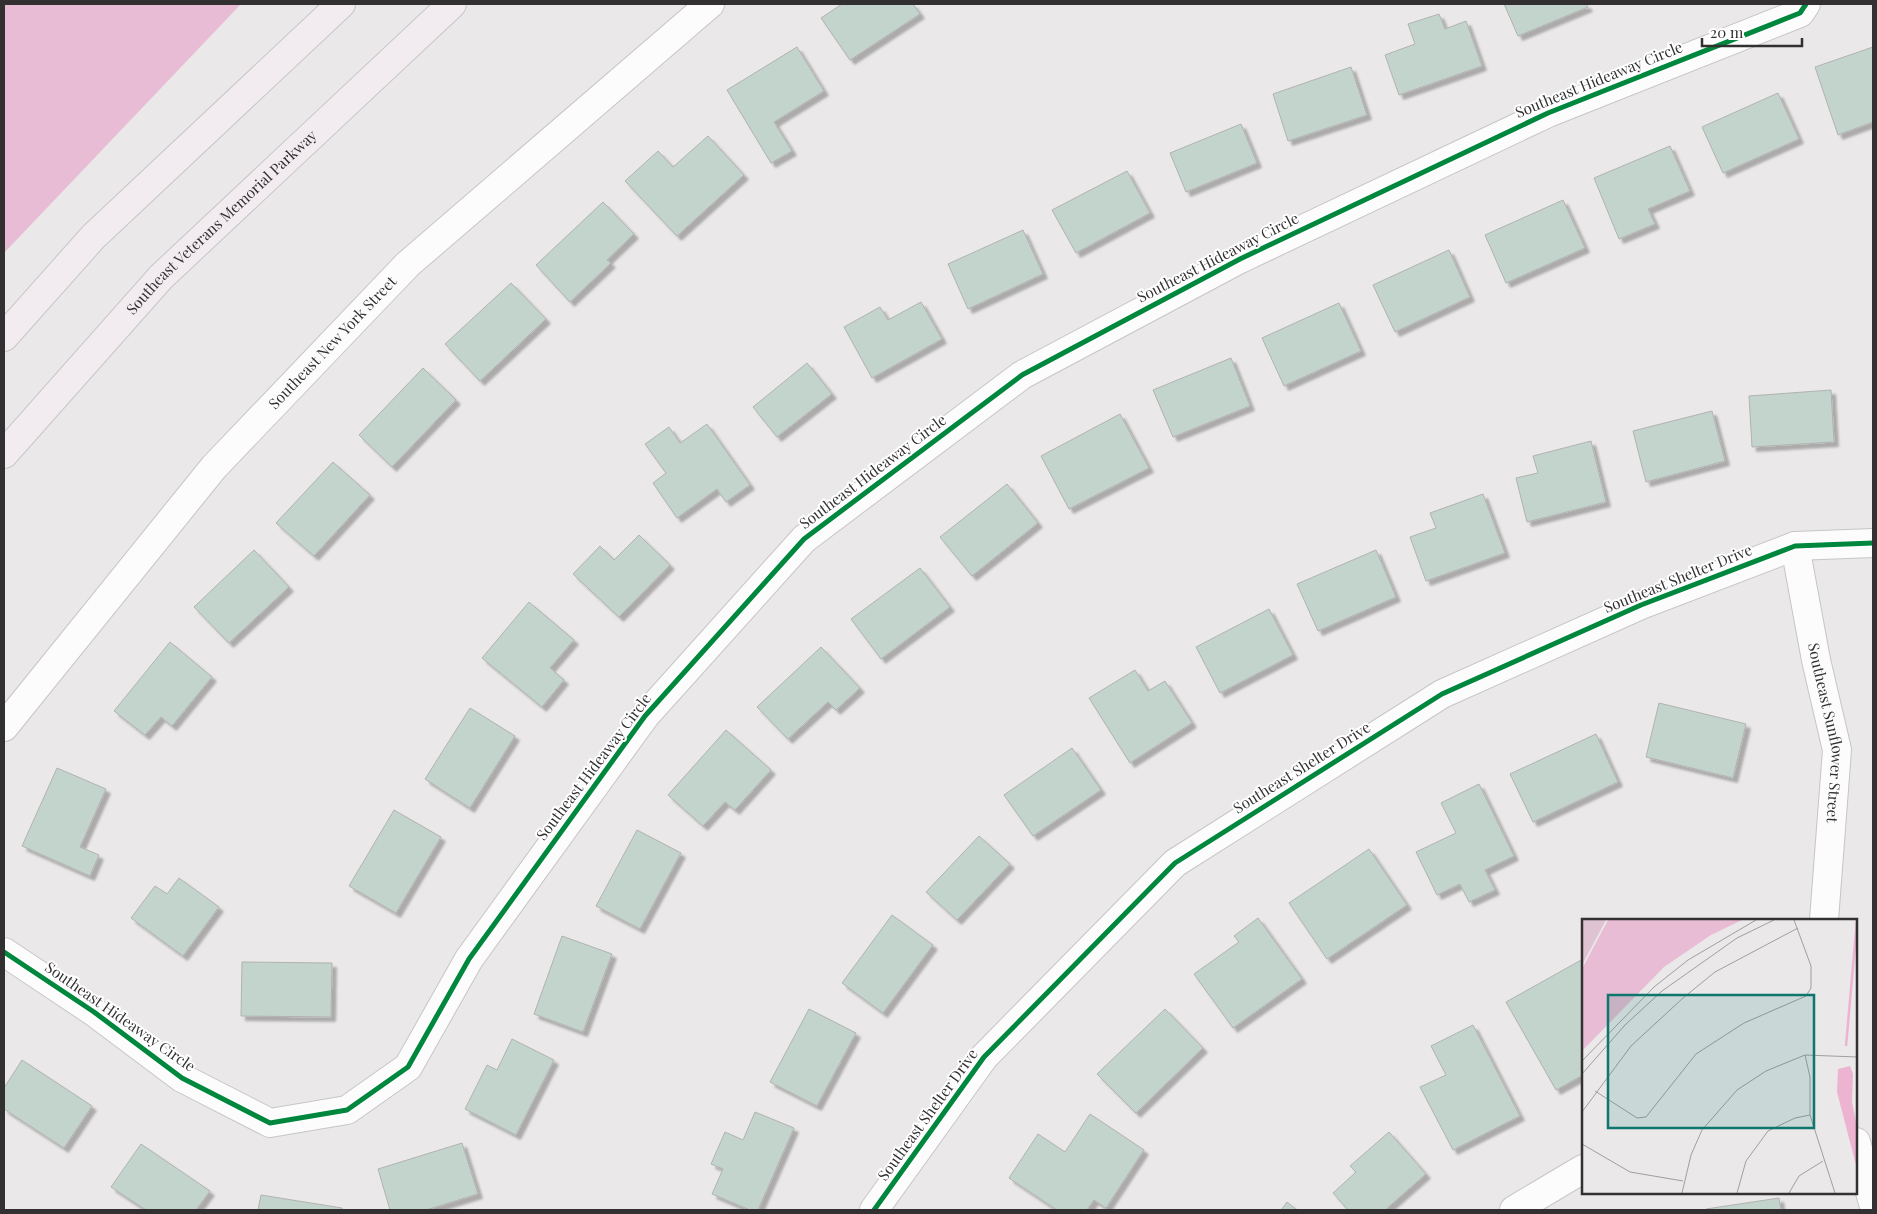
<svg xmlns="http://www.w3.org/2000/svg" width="1877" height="1214" viewBox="0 0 1877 1214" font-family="'Playfair Display',serif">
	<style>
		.forest { fill: #e8bcd4 }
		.building { fill: #c2d4cc; stroke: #b1b2b1; filter: url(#shadow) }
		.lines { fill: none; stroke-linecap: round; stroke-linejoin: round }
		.minor-casing { stroke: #c7c5c6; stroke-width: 30 }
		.major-casing { stroke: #c7c6c6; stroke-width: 30 }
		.minor { stroke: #fcfcfc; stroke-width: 28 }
		.major { stroke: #f2ecf0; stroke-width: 28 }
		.cycleway-casing { stroke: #fff; stroke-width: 8 }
		.cycleway { stroke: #00873e; stroke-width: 5 }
		.labels { text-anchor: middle; stroke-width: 4; stroke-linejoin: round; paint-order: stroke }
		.street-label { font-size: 15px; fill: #323031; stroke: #fff }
		.inset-river { fill: none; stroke: #ecb4d1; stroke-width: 2.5 }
		.inset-road { fill: none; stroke: #a09e9f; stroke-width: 1 }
		.view { fill: #0f766e; fill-opacity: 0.15; stroke: #0f766e; stroke-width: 2.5 }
		.inset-edge { fill: none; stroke: #323031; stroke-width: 2.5 }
	</style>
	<defs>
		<filter id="shadow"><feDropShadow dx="4.5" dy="4.5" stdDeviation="1" flood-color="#0004"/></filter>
	</defs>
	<rect width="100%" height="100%" fill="#eae8e9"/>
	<path class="forest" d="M4 4H241L4 253Z"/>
	<g class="building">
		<path d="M842 4H913L920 14 850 60 821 18Z"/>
		<path d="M1504 4H1586L1588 7 1518 36Z"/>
		<path d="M1439 14 1445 29 1466 21 1482 66 1399 95 1385 55 1415 44 1408 24Z"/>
		<path d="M797 47 824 91 774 122 792 151 771 163 727 90Z"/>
		<path d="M1873 47V122L1838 135 1815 67Z"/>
		<path d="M1351 67 1367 115 1288 141 1273 94Z"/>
		<path d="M1778 93 1799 139 1723 173 1702 127Z"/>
		<path d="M1241 124 1257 163 1186 192 1170 153Z"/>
		<path d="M708 136 744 175 677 236 625 181 658 151 673 167Z"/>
		<path d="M1670 146 1690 191 1648 209 1655 224 1619 239 1594 178Z"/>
		<path d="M1127 171 1150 213 1076 253 1052 210Z"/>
		<path d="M1563 200 1585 248 1506 283 1485 235Z"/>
		<path d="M603 202 634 234 607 260 611 263 570 302 536 265Z"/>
		<path d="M1023 230 1043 274 968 309 948 264Z"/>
		<path d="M1449 250 1470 297 1395 332 1373 285Z"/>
		<path d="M511 283 546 319 480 381 445 344Z"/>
		<path d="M921 302 942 339 872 378 844 327 880 307 888 320Z"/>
		<path d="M1339 303 1361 351 1284 386 1262 338Z"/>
		<path d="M1231 358 1250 406 1173 437 1153 390Z"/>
		<path d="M807 363 832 394 777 437 753 407Z"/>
		<path d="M423 368 456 400 392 467 359 435Z"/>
		<path d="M1831 390 1834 442 1752 447 1749 396Z"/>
		<path d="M1712 411 1725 461 1646 482 1633 431Z"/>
		<path d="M1120 414 1149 468 1069 509 1041 456Z"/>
		<path d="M707 424 750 485 726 502 717 489 677 518 653 483 666 473 645 444 669 427 680 443Z"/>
		<path d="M1591 441 1606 502 1527 522 1516 478 1538 473 1533 456Z"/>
		<path d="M333 462 370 495 314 556 276 523Z"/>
		<path d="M1007 484 1038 523 972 576 940 537Z"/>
		<path d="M1483 494 1505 553 1426 581 1410 537 1436 528 1430 513Z"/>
		<path d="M639 535 670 565 619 617 573 574 600 546 614 560Z"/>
		<path d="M254 550 289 587 229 643 194 607Z"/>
		<path d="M1376 550 1396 597 1318 631 1297 584Z"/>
		<path d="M920 568 950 607 881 659 851 619Z"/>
		<path d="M529 602 574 640 550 668 564 680 542 707 482 658Z"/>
		<path d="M1269 609 1293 655 1220 693 1196 647Z"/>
		<path d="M170 642 212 677 172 726 161 717 145 735 114 711Z"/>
		<path d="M821 647 860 688 836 710 828 702 788 739 757 707Z"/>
		<path d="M1135 670 1148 691 1165 681 1192 723 1130 763 1089 698Z"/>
		<path d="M1659 703 1746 724 1733 778 1646 757Z"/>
		<path d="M470 708 515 736 470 808 425 779Z"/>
		<path d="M726 730 771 770 735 810 725 802 703 826 668 795Z"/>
		<path d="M1596 734 1618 782 1533 822 1510 774Z"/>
		<path d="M1072 748 1101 790 1033 836 1004 795Z"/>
		<path d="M57 768 106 789 80 847 99 855 90 876 22 846Z"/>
		<path d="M1479 784 1514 856 1485 870 1495 890 1469 902 1460 884 1437 895 1416 852 1456 833 1441 803Z"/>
		<path d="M394 810 441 837 396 913 349 886Z"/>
		<path d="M637 830 681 853 640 929 596 906Z"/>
		<path d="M979 836 1010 864 957 920 926 892Z"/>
		<path d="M1369 849 1407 905 1327 959 1289 903Z"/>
		<path d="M179 878 219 907 183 956 131 918 155 886 167 894Z"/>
		<path d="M892 915 933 945 883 1013 842 983Z"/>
		<path d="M1258 918 1302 979 1233 1028 1194 974 1239 942 1234 936Z"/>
		<path d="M562 936 612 954 583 1032 534 1014Z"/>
		<path d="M1583 959V1075L1556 1090 1506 1002Z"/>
		<path d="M242 962 332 963 331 1017 241 1016Z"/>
		<path d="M809 1009 856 1033 817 1106 770 1082Z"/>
		<path d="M1165 1009 1203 1048 1136 1113 1097 1074Z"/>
		<path d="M1473 1025 1520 1116 1453 1150 1420 1087 1446 1075 1431 1046Z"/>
		<path d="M512 1039 554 1060 516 1135 465 1109 487 1065 497 1070Z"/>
		<path d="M22 1060 92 1106 64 1148 4 1109V1088Z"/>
		<path d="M755 1112 794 1128 758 1210H750L712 1194 723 1169 711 1164 725 1132 743 1140Z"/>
		<path d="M1090 1114 1144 1150 1106 1208 1094 1200 1087 1210H1057L1009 1178 1038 1134 1065 1152Z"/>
		<path d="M1389 1132 1426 1174 1385 1210H1348L1333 1193 1356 1172 1350 1166Z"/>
		<path d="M462 1143 478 1194 426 1210H390L378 1169Z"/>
		<path d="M141 1144 210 1191 196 1210H146L111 1187Z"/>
		<path d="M261 1195 342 1208V1210H258Z"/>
		<path d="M1779 1198 1781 1210H1706V1209Z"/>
		<path d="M1287 1202 1297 1210H1281Z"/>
	</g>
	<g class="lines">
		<g class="minor-casing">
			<g id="minor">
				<path id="s1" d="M1795 546 1816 660 1837 750 1824 920"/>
				<path id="s2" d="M4 727 214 467 408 264 710 4"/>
				<path d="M4 952 94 1012 182 1078 270 1123 347 1110 408 1067 469 959 645 716 804 539 1022 375 1240 259 1548 113 1800 13 1806 4"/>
				<path d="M1856 1142 1873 1203"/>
				<path d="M874 1210 984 1057 1175 863 1442 694 1641 605 1795 546 1873 543"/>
				<path d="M1514 1210 1583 1169"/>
			</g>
		</g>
		<g class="major-casing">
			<g id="major">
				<path d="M4 337 93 237 341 4"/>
				<path id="s3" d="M4 454 161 277 452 4"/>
			</g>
		</g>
		<use href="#minor" class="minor"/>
		<use href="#major" class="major"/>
		<g class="cycleway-casing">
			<g id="cycleway">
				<path d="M4 952 94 1012 182 1078 270 1123 347 1110 408 1067 469 959 645 716 804 539 1022 375 1240 259 1548 113 1800 13 1806 4"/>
				<path d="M874 1210 984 1057 1175 863 1442 694 1641 605 1795 546 1873 543"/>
			</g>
		</g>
		<use href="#cycleway" class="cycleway"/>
	</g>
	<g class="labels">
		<g class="street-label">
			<text transform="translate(1599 80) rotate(-22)" y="5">Southeast Hideaway Circle</text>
			<text dy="5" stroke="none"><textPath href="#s3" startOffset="318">Southeast Veterans Memorial Parkway</textPath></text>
			<text transform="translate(1218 258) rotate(-27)" y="5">Southeast Hideaway Circle</text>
			<text dy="5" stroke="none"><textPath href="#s2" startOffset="506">Southeast New York Street</textPath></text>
			<text transform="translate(873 472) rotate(-37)" y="5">Southeast Hideaway Circle</text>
			<text transform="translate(1678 579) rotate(-22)" y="5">Southeast Shelter Drive</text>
			<text dy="5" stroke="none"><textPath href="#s1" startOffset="190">Southeast Sunflower Street</textPath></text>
			<text transform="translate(594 767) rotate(-53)" y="5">Southeast Hideaway Circle</text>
			<text transform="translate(1302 768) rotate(-32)" y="5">Southeast Shelter Drive</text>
			<text transform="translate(120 1017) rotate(35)" y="5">Southeast Hideaway Circle</text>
			<text transform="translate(928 1115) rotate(-54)" y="5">Southeast Shelter Drive</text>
		</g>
	</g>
	<g transform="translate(1582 919)">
		<rect width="275" height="275" fill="#eae8e9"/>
		<path d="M0 1H24L0 46Z" fill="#e0c3d2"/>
		<path d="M26 1H160L129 16 82 48 0 132V50Z" fill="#e8bcd4"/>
		<path d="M268 147 271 155 270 183 275 208V250L255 173 256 150Z" fill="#ecb4d1"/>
		<path class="inset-river" d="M264 127 275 2"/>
		<path class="inset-road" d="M223 136 228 158V196L253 274M0 142 72 68 106 41 174 1M0 155 43 106 80 72 155 19 192 1M13 172 55 199 64 198 114 135 162 104 224 77 229 69V47L212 1M0 193 49 127 101 79 133 53 216 9M0 225 48 253 101 262M100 274 109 236 120 211 155 171 184 152 223 136 275 138M155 274 164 242 186 212 213 199 228 196M207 274 217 257 241 242"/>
		<path class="view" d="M26 76H232V209H26Z"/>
		<rect width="275" height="275" class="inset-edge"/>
	</g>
	<rect width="1877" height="1214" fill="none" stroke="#323031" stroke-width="10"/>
	<path d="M1702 38v8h100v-8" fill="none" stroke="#323031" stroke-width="2.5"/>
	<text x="1710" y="38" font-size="15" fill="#323031" stroke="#ffffff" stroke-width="4" paint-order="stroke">20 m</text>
</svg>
